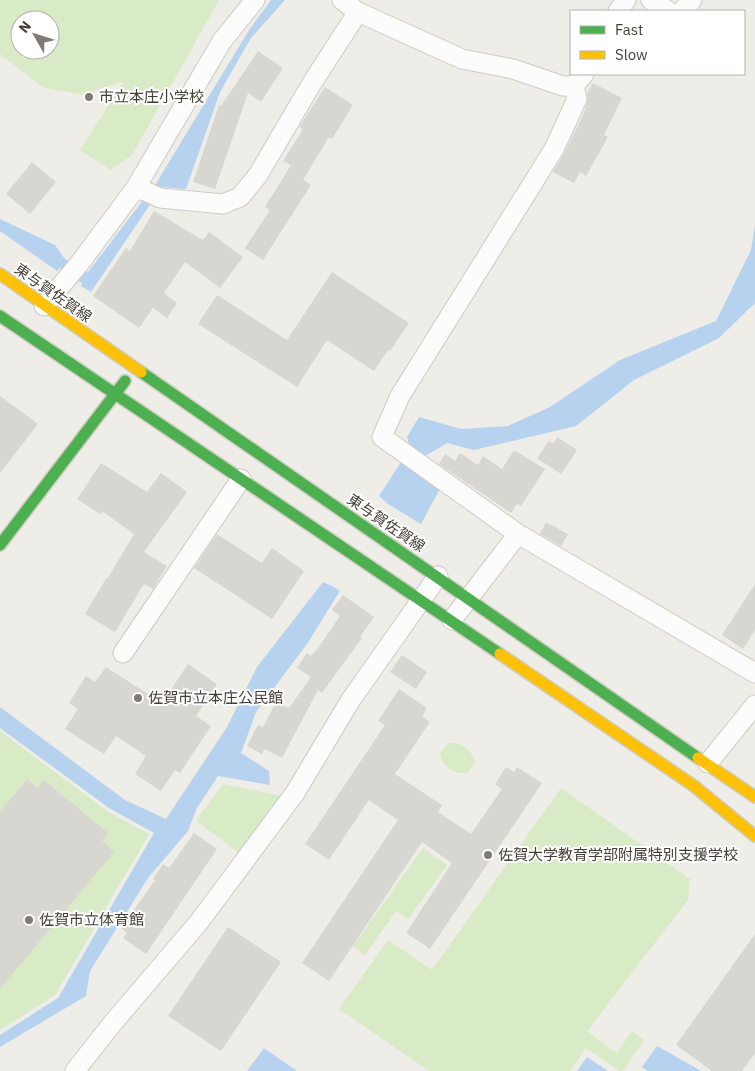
<svg xmlns="http://www.w3.org/2000/svg" width="755" height="1071" viewBox="0 0 755 1071" font-family="'IBM Plex Sans','Noto Sans JP',sans-serif">
	<style>
		.green { fill: #d9eac7; fill-rule: evenodd }
		.water { fill: #b6d2ee }
		.building { fill: #d8d6d0 }
		.lines { fill: none; stroke-linecap: round; stroke-linejoin: round }
		.street-casing { stroke: #cccbc5; stroke-width: 21 }
		.fast-casing { stroke: #cecbbf; stroke-width: 14 }
		.slow-casing { stroke: #cecbbf; stroke-width: 14 }
		.street { stroke: #fcfcfc; stroke-width: 19 }
		.fast { stroke: #4caf50; stroke-width: 11 }
		.slow { stroke: #ffc107; stroke-width: 11 }
		.poi-dot { fill: #807c73; stroke: #fff; stroke-width: 2 }
		.labels { text-anchor: middle; stroke-width: 4; stroke-linejoin: round; paint-order: stroke }
		.poi-label { font-size: 15px; fill: #443f34; stroke: #fff; text-anchor: start }
		.street-label { font-size: 15px; fill: #443f34; stroke: #fff }
	</style>
	<rect width="100%" height="100%" fill="#eeede8"/>
	<g class="green">
		<path d="M0 0H219L132 155 111 170 80 150 124 81 83 95 42 87 0 54ZM20 20H50V50H20Z"/>
		<path d="M0 731 110 813 149 834 55 995 0 1030Z"/>
		<path d="M448 743C462 742 471 749 475 762L467 773C452 774 444 768 440 754Z"/>
		<path d="M223 784 282 796 239 853 196 821Z"/>
		<path d="M561 788 690 879 688 900 587 1031 617 1053 632 1031 644 1040 623 1071H619L586 1048 570 1071H429L339 1009 388 940 432 970Z"/>
		<path d="M423 848 447 865 408 919 396 911 365 955 353 946Z"/>
	</g>
	<g class="water">
		<path d="M271 0H285L251 38 220 92 186 189 162 187 91 292 81 286 82 283 60 268 57 271 0 231V219L55 245 64 258 88 272 157 182 249 30Z"/>
		<path d="M755 225V303L719 338 634 380 576 426 474 450 447 443 427 455 419 472 441 487 421 524 388 504 379 496 410 448 407 437 419 417 461 429 508 426 550 407 620 360 716 321 751 250Z"/>
		<path d="M323 582 332 586 340 591 307 644 256 712 241 753 269 771 270 785 218 776 197 808 188 831 148 878 90 971 86 996 0 1047V1035L58 998 154 833 109 808 0 728V707L125 800 166 819 227 727 257 667Z"/>
		<path d="M657 1046 701 1071H648L642 1067Z"/>
		<path d="M264 1048 297 1071H247Z"/>
		<path d="M587 1057 608 1071H577Z"/>
	</g>
	<g class="building">
		<path d="M258 51 283 68 261 102 248 93 215 189 193 182 219 105 221 106Z"/>
		<path d="M593 83 622 98 604 135 608 137 586 176 580 172 574 183 553 172 564 154 584 113 587 103V94Z"/>
		<path d="M325 87 353 105 332 139 329 137 303 180 311 185 263 260 245 248 270 210 265 207 291 165 283 161 303 129 299 127Z"/>
		<path d="M32 162 56 182 30 214 6 194Z"/>
		<path d="M154 211 203 240 209 232 243 257 220 288 185 262 164 293 177 303 167 318 153 308 139 328 93 296 126 248 130 251Z"/>
		<path d="M332 272 409 323 390 351 388 350 374 371 327 340 297 387 198 324 217 295 287 340Z"/>
		<path d="M0 396 38 424 0 473Z"/>
		<path d="M557 437 577 450 561 474 537 458 549 441 553 444Z"/>
		<path d="M514 450 545 469 521 506 517 504 511 513 439 464 445 454 455 461 460 453 478 465 483 456 502 469Z"/>
		<path d="M101 463 147 492 161 473 187 492 144 552 167 566 153 589 144 584 115 632 85 614 107 577 108 578 134 534 102 511 100 514 77 499Z"/>
		<path d="M546 522 568 534 561 546 540 534Z"/>
		<path d="M217 534 262 563 272 548 304 571 272 619 194 568Z"/>
		<path d="M755 584V630L743 649 722 635Z"/>
		<path d="M343 595 374 617 360 637 362 638 322 693 318 690 282 758 265 749 262 754 247 746 258 725 263 727 276 702 289 708 311 677 297 668 307 653 311 656 318 648 340 616 332 610Z"/>
		<path d="M402 655 427 672 416 689 390 672Z"/>
		<path d="M188 664 217 684 196 716 211 726 180 773 175 770 161 791 135 774 146 756 116 736 104 754 65 729 78 709 69 703 86 676 95 682 106 667 162 703Z"/>
		<path d="M399 689 427 708 422 716 430 722 395 774 442 805 438 812 471 834 502 789 495 784 506 767 514 772 517 767 542 783 430 949 406 933 452 863 422 842 329 981 302 963 398 820 369 800 329 860 305 844 385 725 378 721Z"/>
		<path d="M27 779 37 788 44 780 108 833 102 841 114 852 0 989V812Z"/>
		<path d="M194 833 217 849 146 954 123 938 127 933 121 928 155 880 153 879 163 864 169 868Z"/>
		<path d="M228 927 281 962 221 1051 168 1016Z"/>
		<path d="M755 934V1053L742 1071H712L676 1045Z"/>
	</g>
	<g class="lines">
		<g class="street-casing">
			<g id="street">
				<path d="M342 0 358 12 462 59 513 69 563 86H574L584 74"/>
				<path d="M651 0 668 11"/>
				<path d="M618 11 626 0"/>
				<path d="M682 11 692 0"/>
				<path d="M135 189 145 191 160 198 223 204 240 197 258 175 312 83 358 12"/>
				<path d="M44 306 79 264 135 189 222 41 255 0"/>
				<path d="M518 534 382 437 400 396 554 149 577 99 574 86"/>
				<path d="M452 620 518 534 755 673"/>
				<path d="M123 653 241 479"/>
				<path d="M708 763 755 705"/>
				<path d="M75 1071 112 1024 199 922 295 793 350 701 438 576"/>
			</g>
		</g>
		<g class="fast-casing">
			<g id="fast">
				<path d="M0 316 500 654"/>
				<path d="M141 372 698 758"/>
				<path d="M0 545 125 381"/>
			</g>
		</g>
		<g class="slow-casing">
			<g id="slow">
				<path d="M0 274 141 372"/>
				<path d="M500 654 694 786 755 836"/>
				<path d="M698 758 755 797"/>
			</g>
		</g>
		<use href="#street" class="street"/>
		<use href="#fast" class="fast"/>
		<use href="#slow" class="slow"/>
	</g>
	<g class="poi-dot">
		<circle cx="89" cy="97" r="5"/>
		<circle cx="138" cy="698" r="5"/>
		<circle cx="488" cy="855" r="5"/>
		<circle cx="29" cy="920" r="5"/>
	</g>
	<g class="labels">
		<g class="poi-label">
			<text x="99" y="102">市立本庄小学校</text>
			<text x="148" y="703">佐賀市立本庄公民館</text>
			<text x="498" y="860">佐賀大学教育学部附属特別支援学校</text>
			<text x="39" y="925">佐賀市立体育館</text>
		</g>
		<g class="street-label">
			<text transform="translate(53 293) rotate(35)" y="5">東与賀佐賀線</text>
			<text transform="translate(386 523) rotate(34)" y="5">東与賀佐賀線</text>
		</g>
	</g>
	<rect x="570" y="10" width="175" height="65" fill="#ffffff" stroke="#b4b2ae"/>
	<rect x="580" y="26" width="25" height="8" fill="#4caf50" stroke="#b4b2ae"/>
	<text x="615" y="35" font-size="15" fill="#443f34">Fast</text>
	<rect x="580" y="51" width="25" height="8" fill="#ffc107" stroke="#b4b2ae"/>
	<text x="615" y="60" font-size="15" fill="#443f34">Slow</text>
	<g transform="translate(35 35) rotate(309)"><circle r="24" fill="#ffffff" stroke="#b4b2ae"/>
	<path d="M0-4L9 19L0 12L-9 19Z" fill="#807c73"/>
	<text y="-8" font-size="14" font-weight="bold" text-anchor="middle" fill="#443f34">N</text>
	</g>
</svg>
